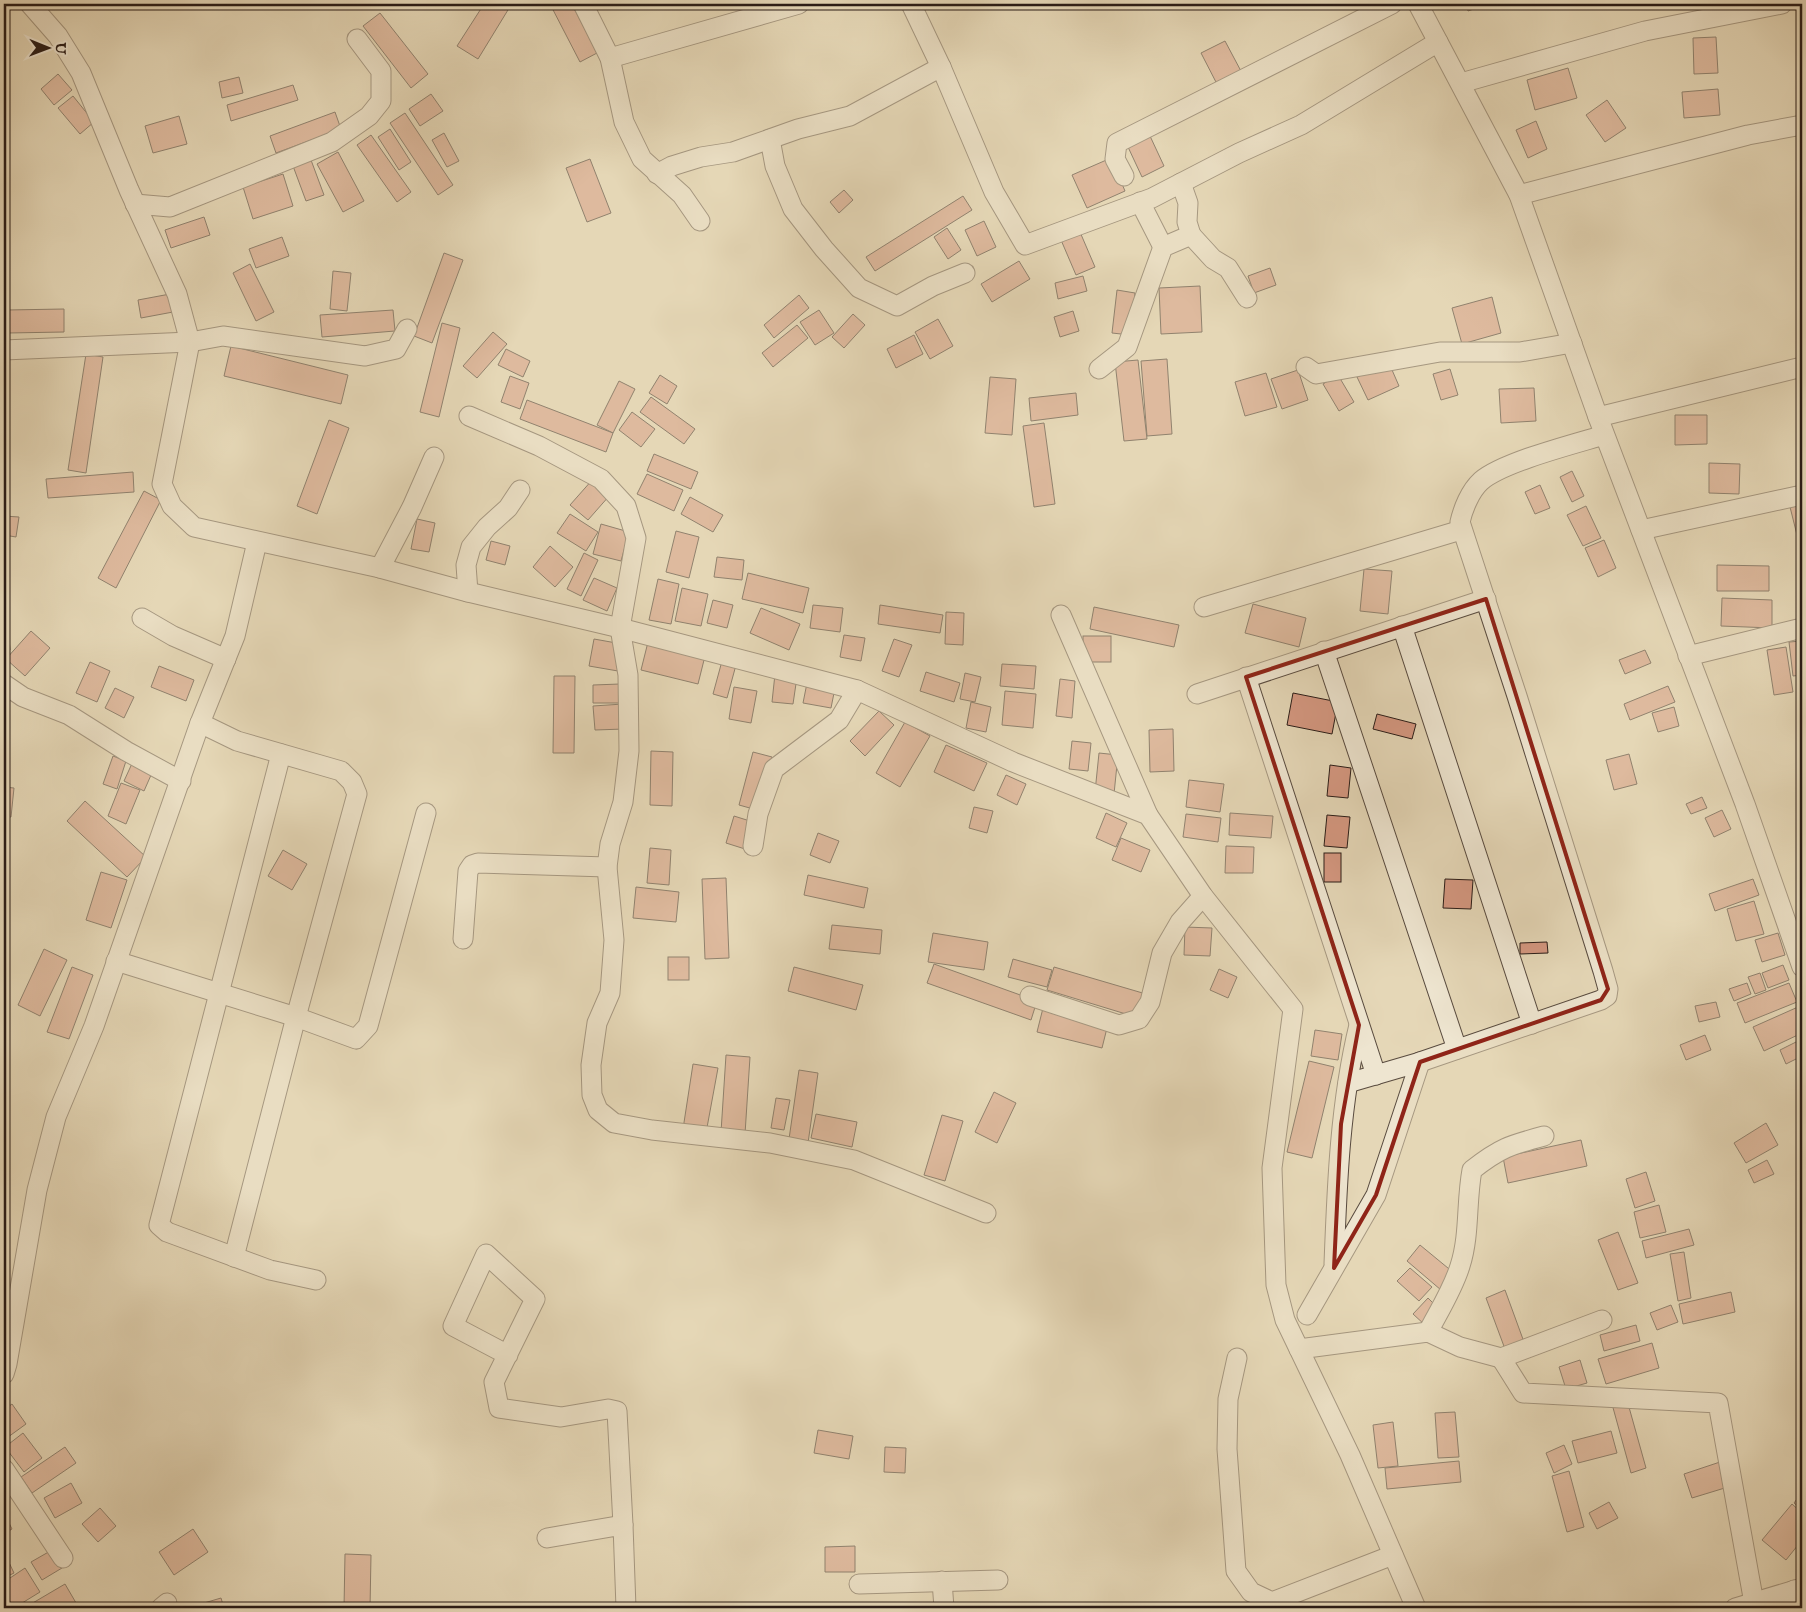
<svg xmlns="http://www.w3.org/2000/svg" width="1806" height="1612" viewBox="0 0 1806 1612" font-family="'IM FELL English',serif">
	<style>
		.building { fill: #d49780; stroke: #2a1c17 }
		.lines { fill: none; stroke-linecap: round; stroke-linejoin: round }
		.street-casing { stroke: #594b3f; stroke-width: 21 }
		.street { stroke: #eee5d0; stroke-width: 19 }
		.marked { fill: none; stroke: #8f2418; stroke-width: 4; stroke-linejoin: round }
	</style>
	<rect width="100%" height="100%" fill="#e5d7b7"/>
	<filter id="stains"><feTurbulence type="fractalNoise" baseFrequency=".004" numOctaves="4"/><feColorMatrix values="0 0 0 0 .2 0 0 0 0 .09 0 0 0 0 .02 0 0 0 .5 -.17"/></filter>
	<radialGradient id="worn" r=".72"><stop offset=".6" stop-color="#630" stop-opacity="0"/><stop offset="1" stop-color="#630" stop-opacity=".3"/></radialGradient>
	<g class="building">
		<path d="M484 4 511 5 478 59 457 46Z"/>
		<path d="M550 4H572L597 53 580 62Z"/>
		<path d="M1466 4H1488L1468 11Z"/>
		<path d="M380 13 428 74 411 88 363 26Z"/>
		<path d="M1716 37 1718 73 1694 74 1693 38Z"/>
		<path d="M1225 41 1242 73 1218 86 1201 53Z"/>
		<path d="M1568 68 1577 98 1535 110 1527 80Z"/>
		<path d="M58 74 72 90 54 105 41 89Z"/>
		<path d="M239 77 243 93 222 98 219 82Z"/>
		<path d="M293 85 298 100 231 121 227 105Z"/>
		<path d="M1718 89 1720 115 1684 118 1682 92Z"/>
		<path d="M431 94 443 111 420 126 409 109Z"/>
		<path d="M73 96 94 122 80 134 58 108Z"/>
		<path d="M1607 100 1626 128 1605 142 1586 115Z"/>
		<path d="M335 112 341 129 276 153 270 136Z"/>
		<path d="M405 113 453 185 438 195 390 123Z"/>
		<path d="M179 116 187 144 153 153 145 126Z"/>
		<path d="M1536 121 1547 149 1528 158 1516 130Z"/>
		<path d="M390 129 411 162 399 170 378 137Z"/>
		<path d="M444 133 459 161 447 167 432 140Z"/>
		<path d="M371 135 411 192 397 202 357 145Z"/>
		<path d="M1150 136 1164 166 1142 177 1128 147Z"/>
		<path d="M338 152 364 201 343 212 317 164Z"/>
		<path d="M1111 158 1125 191 1087 208 1072 175Z"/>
		<path d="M590 159 611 213 587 222 566 168Z"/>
		<path d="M311 160 324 195 306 201 293 166Z"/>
		<path d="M283 174 293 206 253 219 243 187Z"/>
		<path d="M844 190 853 200 839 213 830 202Z"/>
		<path d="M963 196 972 210 875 271 866 257Z"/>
		<path d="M204 217 210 235 171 248 165 230Z"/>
		<path d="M984 221 996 247 977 256 965 230Z"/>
		<path d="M947 228 961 250 948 259 934 237Z"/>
		<path d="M1080 232 1095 267 1076 275 1061 240Z"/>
		<path d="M282 237 289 256 256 268 249 249Z"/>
		<path d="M444 253 463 260 432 343 414 336Z"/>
		<path d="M1019 261 1030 279 992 302 981 284Z"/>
		<path d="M250 264 274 312 256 321 233 273Z"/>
		<path d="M1270 268 1276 285 1254 293 1248 276Z"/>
		<path d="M333 271 351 273 347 311 330 309Z"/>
		<path d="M1083 276 1087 291 1058 299 1055 283Z"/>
		<path d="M1200 286 1202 332 1161 334 1159 288Z"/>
		<path d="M1117 290 1135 293 1130 335 1112 333Z"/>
		<path d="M170 294 173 312 141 318 138 300Z"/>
		<path d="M799 295 809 308 774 338 764 325Z"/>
		<path d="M1492 297 1501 333 1462 344 1452 308Z"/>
		<path d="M64 309V332L8 333 7 310Z"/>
		<path d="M393 310 395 331 322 337 320 315Z"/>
		<path d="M819 310 834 333 815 345 800 322Z"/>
		<path d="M1073 311 1079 331 1060 337 1054 317Z"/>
		<path d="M853 314 865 325 844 348 832 337Z"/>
		<path d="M938 319 953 346 930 359 915 332Z"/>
		<path d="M442 323 460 328 439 417 420 412Z"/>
		<path d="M797 325 808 338 773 367 762 353Z"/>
		<path d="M493 332 507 344 477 378 463 366Z"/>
		<path d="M914 335 923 354 896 368 887 349Z"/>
		<path d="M231 346 348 375 341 404 224 376Z"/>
		<path d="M506 349 530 361 523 377 498 365Z"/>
		<path d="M86 354 103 357 86 473 68 470Z"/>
		<path d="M1167 359 1172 434 1147 436 1141 361Z"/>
		<path d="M1138 360 1147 439 1124 441 1115 362Z"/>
		<path d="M1389 363 1399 386 1368 400 1357 377Z"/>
		<path d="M1450 369 1458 395 1441 400 1433 374Z"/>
		<path d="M1298 370 1308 400 1282 409 1271 379Z"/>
		<path d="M1266 373 1277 407 1245 416 1235 382Z"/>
		<path d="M660 375 677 386 667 404 649 393Z"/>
		<path d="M1338 375 1354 402 1339 411 1323 384Z"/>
		<path d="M510 376 529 383 520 409 501 402Z"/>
		<path d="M990 377 1016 379 1012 435 985 433Z"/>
		<path d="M619 381 635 389 613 433 597 425Z"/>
		<path d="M1534 388 1536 421 1501 423 1499 389Z"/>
		<path d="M1076 393 1078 415 1031 421 1029 398Z"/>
		<path d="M651 397 695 429 684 444 640 412Z"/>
		<path d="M527 400 613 433 606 452 520 419Z"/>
		<path d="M632 412 655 429 641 447 619 430Z"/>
		<path d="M1675 415H1707V444L1675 445Z"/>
		<path d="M329 420 349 428 317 514 297 506Z"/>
		<path d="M1044 423 1055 504 1034 507 1023 426Z"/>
		<path d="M654 454 698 472 691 489 647 471Z"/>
		<path d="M1709 463 1740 464 1739 494 1709 493Z"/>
		<path d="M1572 471 1584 496 1572 502 1560 477Z"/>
		<path d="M133 472 134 492 48 498 46 479Z"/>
		<path d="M647 474 683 490 674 511 637 494Z"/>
		<path d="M593 479 610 495 588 520 570 505Z"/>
		<path d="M1540 485 1550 508 1535 514 1525 492Z"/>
		<path d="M144 491 161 500 116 588 98 578Z"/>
		<path d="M690 497 723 515 713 532 681 514Z"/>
		<path d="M1802 504V538L1798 539 1790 507Z"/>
		<path d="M1586 506 1601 538 1583 546 1567 515Z"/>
		<path d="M570 514 598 532 586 551 557 533Z"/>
		<path d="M4 516 19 517 16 537 4 535Z"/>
		<path d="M417 519 435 523 429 552 411 549Z"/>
		<path d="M601 524 629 532 621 561 593 554Z"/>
		<path d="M676 531 699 537 689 578 666 572Z"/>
		<path d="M1604 540 1616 568 1598 577 1585 548Z"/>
		<path d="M491 541 510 546 505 565 486 560Z"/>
		<path d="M550 546 573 567 555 587 533 567Z"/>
		<path d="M584 553 598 560 581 596 567 589Z"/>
		<path d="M717 557 744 560 742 580 714 577Z"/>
		<path d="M1717 565 1769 566V591H1717Z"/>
		<path d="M1364 569 1392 571 1388 614 1360 611Z"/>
		<path d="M748 573 809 588 803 613 742 599Z"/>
		<path d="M594 578 617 588 607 611 583 600Z"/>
		<path d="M658 579 679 584 671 624 649 620Z"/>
		<path d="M682 588 708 594 701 626 675 621Z"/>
		<path d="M1722 598 1772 600V628L1721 626Z"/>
		<path d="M713 600 733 605 727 628 707 623Z"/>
		<path d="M1253 604 1306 618 1299 647 1245 633Z"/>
		<path d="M813 605 843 608 840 632 810 628Z"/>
		<path d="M880 605 943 615 940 633 878 624Z"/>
		<path d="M1094 607 1179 625 1174 647 1090 629Z"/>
		<path d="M761 608 800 624 789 650 750 633Z"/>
		<path d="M946 612 964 613 963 645 945 644Z"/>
		<path d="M4 613H7L10 650H4Z"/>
		<path d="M31 631 50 648 25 676 6 659Z"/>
		<path d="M844 635 865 638 861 661 840 657Z"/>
		<rect x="1083" y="636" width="28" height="26"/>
		<path d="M649 638 706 652 698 684 641 670Z"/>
		<path d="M594 639 622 644 618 671 589 666Z"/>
		<path d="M894 639 912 645 899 677 882 671Z"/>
		<path d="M1802 641V675L1793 676 1789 642Z"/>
		<path d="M1786 647 1793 692 1774 695 1767 650Z"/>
		<path d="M1645 650 1651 663 1625 674 1619 660Z"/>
		<path d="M722 661 736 665 727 698 713 694Z"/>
		<path d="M90 662 110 671 97 702 76 693Z"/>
		<path d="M1002 664 1036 666 1034 689 1000 686Z"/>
		<path d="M159 666 194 680 186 701 151 687Z"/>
		<path d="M926 672 960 683 954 702 920 691Z"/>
		<path d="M965 673 981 677 975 702 960 699Z"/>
		<path d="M775 674 797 677 793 704 772 702Z"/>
		<path d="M554 676H575L574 753H553Z"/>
		<path d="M1060 679 1075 681 1072 718 1056 716Z"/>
		<path d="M807 683 835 688 831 708 803 703Z"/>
		<path d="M620 684V703H593V685Z"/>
		<path d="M1668 686 1675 702 1630 720 1624 704Z"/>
		<path d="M734 687 757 691 751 723 729 719Z"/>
		<path d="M115 688 134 697 124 718 105 708Z"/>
		<path d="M1005 691 1036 694 1033 728 1002 725Z"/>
		<path d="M1293 693 1338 702 1332 734 1287 725Z"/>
		<path d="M4 699 10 700 4 721Z"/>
		<path d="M971 702 991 707 986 732 966 728Z"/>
		<path d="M623 704 624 729 595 730 593 706Z"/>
		<path d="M1674 707 1679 726 1658 732 1652 713Z"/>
		<path d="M879 711 894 725 865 756 850 741Z"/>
		<path d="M1377 714 1416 724 1412 739 1373 729Z"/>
		<path d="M905 722 930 736 900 787 876 773Z"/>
		<path d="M1173 729 1174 771 1150 772 1149 730Z"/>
		<path d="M1072 741 1091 743 1088 771 1069 769Z"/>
		<path d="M946 745 987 763 974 791 934 772Z"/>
		<path d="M651 751 673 752 672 806 650 805Z"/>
		<path d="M753 752 772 757 757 810 739 805Z"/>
		<path d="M1099 753 1118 755 1114 794 1095 792Z"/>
		<path d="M1629 754 1637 784 1614 790 1606 760Z"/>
		<path d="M113 756 126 761 117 789 103 784Z"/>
		<path d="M135 757 155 766 144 791 124 781Z"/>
		<path d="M1330 765 1351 768 1348 798 1327 796Z"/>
		<path d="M1006 775 1026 784 1017 805 997 795Z"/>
		<path d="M1189 780 1224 784 1220 812 1186 807Z"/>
		<path d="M121 783 140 790 126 824 108 816Z"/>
		<path d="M4 787 14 788 11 817H4Z"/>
		<path d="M1702 797 1707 808 1691 814 1686 804Z"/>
		<path d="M85 801 146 857 127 877 67 821Z"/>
		<path d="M974 807 993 811 987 833 969 828Z"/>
		<path d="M1722 810 1731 829 1714 837 1705 818Z"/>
		<path d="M1106 813 1127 823 1116 847 1096 838Z"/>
		<path d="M1230 813 1273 816 1271 838 1229 835Z"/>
		<path d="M1186 814 1221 818 1218 842 1183 837Z"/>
		<path d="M1327 815 1350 817 1347 848 1324 846Z"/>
		<path d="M734 816 753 822 745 849 726 843Z"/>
		<path d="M818 833 839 841 830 863 810 855Z"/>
		<path d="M1121 838 1150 850 1141 872 1112 860Z"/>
		<path d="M1226 846 1254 847 1253 873H1225Z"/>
		<path d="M650 848 671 850 669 885 647 883Z"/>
		<path d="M283 850 307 864 292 890 268 876Z"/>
		<rect x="1324" y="853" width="17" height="29"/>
		<path d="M101 872 127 880 111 928 86 920Z"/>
		<path d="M808 875 868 888 864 908 804 895Z"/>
		<path d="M726 878 729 958 705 959 702 879Z"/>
		<path d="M1445 879 1473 880 1471 909 1443 908Z"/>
		<path d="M1753 879 1759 895 1715 911 1709 894Z"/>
		<path d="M636 887 679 892 676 922 633 918Z"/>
		<path d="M1754 901 1764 934 1736 941 1727 909Z"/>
		<path d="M832 925 882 930 880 954 829 949Z"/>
		<path d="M1185 927 1212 928 1210 956 1184 955Z"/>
		<path d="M933 933 988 942 984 970 928 962Z"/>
		<path d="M1778 933 1785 955 1762 962 1755 940Z"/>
		<path d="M1547 942 1548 953 1520 954V943Z"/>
		<path d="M44 949 67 960 40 1016 18 1005Z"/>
		<rect x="668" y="957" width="21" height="23"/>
		<path d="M1013 959 1052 970 1047 987 1008 977Z"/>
		<path d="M934 964 1037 1001 1031 1020 927 983Z"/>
		<path d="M1783 965 1789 980 1768 988 1762 973Z"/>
		<path d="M72 967 93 975 69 1039 47 1032Z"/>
		<path d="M794 967 863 985 856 1010 788 991Z"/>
		<path d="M1054 967 1146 994 1139 1018 1047 990Z"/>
		<path d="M1219 969 1237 977 1228 998 1210 990Z"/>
		<path d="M1760 973 1766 990 1755 994 1748 977Z"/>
		<path d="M1747 983 1751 994 1734 1001 1729 989Z"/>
		<path d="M1789 983 1797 1002 1745 1023 1737 1003Z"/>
		<path d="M1716 1002 1720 1017 1699 1022 1695 1006Z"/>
		<path d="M1798 1007 1802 1017V1033L1764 1051 1753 1027Z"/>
		<path d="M1043 1008 1108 1024 1102 1048 1037 1032Z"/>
		<path d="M1315 1030 1342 1034 1338 1060 1311 1056Z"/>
		<path d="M1705 1035 1711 1050 1686 1060 1680 1045Z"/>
		<path d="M1802 1039V1056L1786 1064 1780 1050Z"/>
		<path d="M726 1055 750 1057 745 1134 721 1132Z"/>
		<path d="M1309 1061 1334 1067 1312 1158 1287 1152Z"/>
		<path d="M693 1064 718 1068 706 1133 683 1129Z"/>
		<path d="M799 1070 818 1073 808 1143 789 1139Z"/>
		<path d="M994 1092 1016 1103 997 1143 975 1132Z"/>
		<path d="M776 1098 790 1100 784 1130 771 1128Z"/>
		<path d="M816 1114 857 1122 852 1147 811 1138Z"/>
		<path d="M942 1115 963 1121 945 1181 924 1175Z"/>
		<path d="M1766 1123 1778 1145 1746 1163 1734 1143Z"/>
		<path d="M1581 1140 1587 1166 1508 1183 1503 1157Z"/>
		<path d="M1767 1160 1774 1174 1754 1183 1748 1170Z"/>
		<path d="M1646 1172 1655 1201 1635 1208 1626 1179Z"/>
		<path d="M1802 1186V1206L1797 1188Z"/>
		<path d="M1659 1205 1666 1232 1640 1238 1634 1212Z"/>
		<path d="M1689 1229 1694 1245 1646 1258 1642 1241Z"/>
		<path d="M1618 1232 1638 1283 1618 1290 1598 1240Z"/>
		<path d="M1420 1245 1454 1273 1441 1290 1407 1261Z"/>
		<path d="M1684 1252 1691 1298 1678 1301 1670 1254Z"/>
		<path d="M1410 1268 1432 1287 1419 1301 1397 1281Z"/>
		<path d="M1505 1290 1524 1342 1505 1349 1486 1298Z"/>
		<path d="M1731 1292 1735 1312 1683 1324 1679 1304Z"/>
		<path d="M1428 1298 1439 1309 1425 1325 1413 1314Z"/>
		<path d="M1671 1305 1678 1322 1657 1330 1650 1313Z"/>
		<path d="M1636 1325 1640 1341 1604 1351 1600 1335Z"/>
		<path d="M1652 1343 1659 1368 1606 1384 1598 1359Z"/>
		<path d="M1580 1360 1587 1383 1566 1389 1559 1367Z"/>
		<path d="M1627 1400 1646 1468 1631 1473 1612 1404Z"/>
		<path d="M12 1404 26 1424 4 1440V1410Z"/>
		<path d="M1455 1412 1459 1457 1438 1458 1435 1413Z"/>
		<path d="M1393 1422 1398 1466 1378 1468 1373 1425Z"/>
		<path d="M818 1430 853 1436 849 1459 814 1453Z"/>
		<path d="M1611 1431 1617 1453 1578 1463 1572 1441Z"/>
		<path d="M23 1433 42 1458 24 1472 5 1447Z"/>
		<path d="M1564 1445 1572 1464 1554 1473 1546 1453Z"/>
		<path d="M65 1447 76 1463 32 1493 21 1477Z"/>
		<path d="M885 1447 906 1448 905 1473 884 1472Z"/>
		<path d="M1459 1461 1461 1482 1387 1489 1385 1468Z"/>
		<path d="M1720 1462 1728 1487 1692 1498 1684 1474Z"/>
		<path d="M1569 1471 1584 1527 1567 1532 1552 1476Z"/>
		<path d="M71 1483 82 1503 55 1518 44 1498Z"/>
		<path d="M1802 1492V1510L1794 1503Z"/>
		<path d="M1609 1502 1618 1518 1597 1529 1589 1513Z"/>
		<path d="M1792 1504 1802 1513V1540L1786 1560 1762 1540Z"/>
		<path d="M100 1508 116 1526 98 1542 82 1524Z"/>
		<path d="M4 1513 12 1529 4 1534Z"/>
		<path d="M193 1529 208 1552 174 1575 159 1552Z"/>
		<path d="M855 1546V1572H825V1547Z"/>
		<path d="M52 1550 62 1568 42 1580 31 1562Z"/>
		<path d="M4 1552 14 1573 4 1578Z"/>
		<path d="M345 1554 371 1555 370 1608H344Z"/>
		<path d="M25 1568 40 1592 14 1608 4 1592V1582Z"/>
		<path d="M65 1584 79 1608H34L31 1604Z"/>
		<path d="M221 1598 224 1608H187Z"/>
	</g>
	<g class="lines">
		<g class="street-casing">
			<g id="street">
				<path d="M30 4 58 36 81 73 129 190 177 294 190 342 162 484 172 506 194 527 380 568 468 592 620 628 857 690 1013 762 1148 815 1203 896 1293 1009 1272 1168 1276 1285 1285 1320 1350 1455 1416 1608"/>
				<path d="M583 4 610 58 624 122 642 159 682 195 700 221"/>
				<path d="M911 4 941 67 994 192 1025 245 1152 198 1239 153 1301 125 1438 42"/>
				<path d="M1418 4 1519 195 1598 417 1745 804 1802 967"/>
				<path d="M610 58 799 4"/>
				<path d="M1461 83 1645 31 1782 4"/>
				<path d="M770 139 775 166 793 209 824 249 859 288 897 306 933 286 965 273"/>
				<path d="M657 174 672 166 701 157 733 152 798 129 850 116 941 67"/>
				<path d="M1124 176 1115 159 1117 143 1392 4"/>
				<path d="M1519 195 1748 135 1802 125"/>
				<path d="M1140 202 1163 247"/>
				<path d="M135 204 170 207 332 142 369 116 381 101V71L357 39"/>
				<path d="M1191 235 1213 259 1228 268 1247 298"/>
				<path d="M4 350 190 342 223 336 365 356 396 349 407 329"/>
				<path d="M1306 367 1316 374 1440 352H1520L1572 343"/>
				<path d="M1099 369 1127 347 1163 247 1191 235 1187 222 1188 203 1181 183"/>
				<path d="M469 416 539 446 601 479 626 506 636 538 620 628 628 675 629 751 623 802 610 844 607 867 614 940 610 993 597 1023 591 1065 592 1095 598 1110 614 1123 652 1130 770 1143 854 1160 986 1213"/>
				<path d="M1598 417 1802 367"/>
				<path d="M1641 530 1802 495"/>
				<path d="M380 568 412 507 434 457"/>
				<path d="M468 592 466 565 471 547 487 527 508 508 520 490"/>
				<path d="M1204 607 1461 530"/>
				<path d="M1061 615 1148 815"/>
				<path d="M142 618 173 636 226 659"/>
				<path d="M1402 626 1532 1024"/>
				<path d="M1324 651 1457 1049"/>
				<path d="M1688 656 1802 628"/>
				<path d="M1246 677 1376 1075"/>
				<path d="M4 684 23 697 69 715 126 751 181 781"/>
				<path d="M1197 694 1486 599"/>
				<path d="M200 723 237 741 341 771 352 782 357 794 296 1017 234 1257"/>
				<path d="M281 754 159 1225 167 1232 270 1270 316 1280"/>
				<path d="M753 846 758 814 774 769 839 720 857 690"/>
				<path d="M463 939 468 871 472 865 478 863 607 867"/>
				<path d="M116 961 296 1017 356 1039 368 1026 426 813"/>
				<path d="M1030 996 1119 1025 1139 1019 1150 1002 1162 953 1180 922 1203 896"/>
				<path d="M1348 1083 1420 1062 1601 1000 1607 996 1608 989 1603 971 1517 696 1460 522C1463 509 1470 491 1481 481 1503 462 1574 444 1604 435"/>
				<path d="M1334 1264C1337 1184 1340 1103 1359 1025"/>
				<path d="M1307 1315 1376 1195 1420 1062"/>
				<path d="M1428 1332C1439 1311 1453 1289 1460 1266 1470 1235 1466 1202 1472 1170 1500 1148 1510 1145 1544 1136"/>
				<path d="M1299 1349 1428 1332 1460 1347 1501 1358 1602 1320"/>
				<path d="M508 1355 453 1326 486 1254 535 1299 494 1382 499 1408 561 1417 608 1409 617 1411 623 1525"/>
				<path d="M1237 1358 1228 1399 1227 1449 1236 1571 1251 1592 1272 1602 1393 1555"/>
				<path d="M1501 1358 1523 1393 1718 1403 1754 1603"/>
				<path d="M4 1374 7 1364 37 1190 56 1117 94 1026 200 723 235 636 257 542"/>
				<path d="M4 1469 63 1558"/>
				<path d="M547 1538 623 1525 626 1608"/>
				<path d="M942 1581 944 1608"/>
				<path d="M859 1584 998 1580"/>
				<path d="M1794 1590 1799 1608"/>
				<path d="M161 1608 167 1603"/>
				<path d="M1735 1608 1802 1588"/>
			</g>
		</g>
		<use href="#street" class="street"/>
	</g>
	<path d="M0 0H1806V1612H0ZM1486 599 1608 989 1601 1000 1420 1062 1376 1195 1334 1268 1341 1124 1359 1025 1246 677Z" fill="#e5d7b7" fill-opacity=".55" fill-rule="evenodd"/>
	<path class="marked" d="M1486 599 1608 989 1601 1000 1420 1062 1376 1195 1334 1268 1341 1124 1359 1025 1246 677Z"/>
	<rect width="1806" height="1612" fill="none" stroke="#e5d7b7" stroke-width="20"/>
	<rect x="5" y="5" width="1796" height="1602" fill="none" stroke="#2a1c17" stroke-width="2.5"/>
	<rect x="10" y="10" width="1786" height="1592" fill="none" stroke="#2a1c17"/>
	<g transform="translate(48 48) rotate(91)" stroke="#eee5d0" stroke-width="4" paint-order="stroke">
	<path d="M0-4L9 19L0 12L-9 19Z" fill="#2a1c17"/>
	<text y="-8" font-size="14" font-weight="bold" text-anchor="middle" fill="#2a1c17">U</text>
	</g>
	<rect width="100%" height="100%" filter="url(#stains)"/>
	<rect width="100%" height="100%" fill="url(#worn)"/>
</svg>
